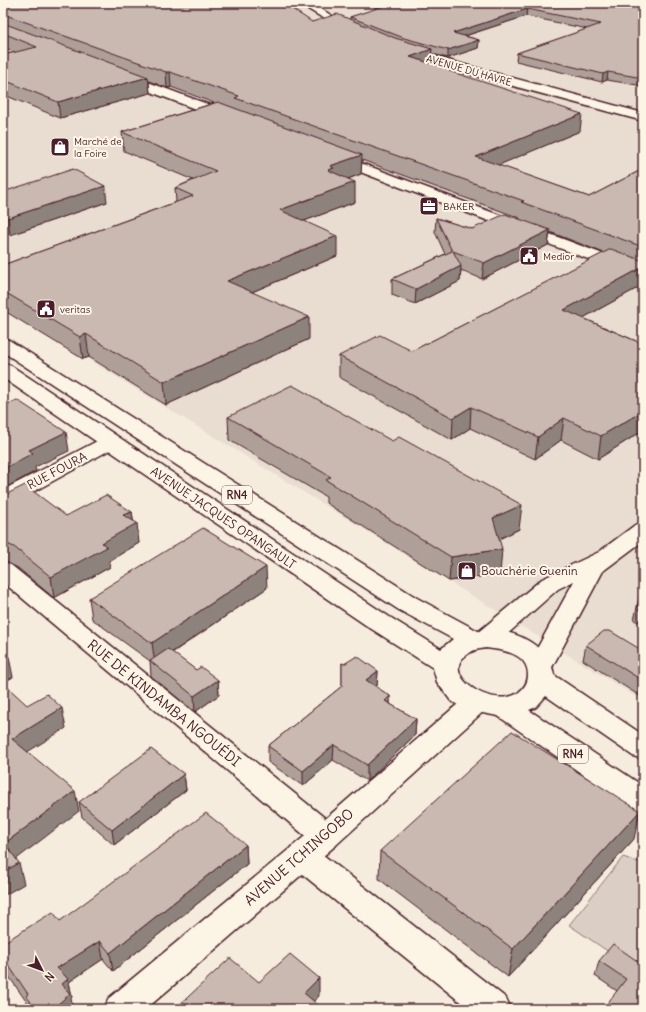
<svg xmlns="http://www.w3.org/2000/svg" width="646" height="1012" viewBox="0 0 646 1012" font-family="Delius,sans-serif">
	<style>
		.built { fill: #e8ddd0 }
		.green { fill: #dbcec4; stroke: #927678 }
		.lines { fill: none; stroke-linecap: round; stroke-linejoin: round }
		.street-casing { stroke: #4a1f2b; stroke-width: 3 }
		.secondary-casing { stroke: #4a1f2b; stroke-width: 3 }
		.highway-casing { stroke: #4a1f2b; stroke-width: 3 }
		.street { fill: #fcf5e5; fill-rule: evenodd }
		.secondary { fill: #fcf5e5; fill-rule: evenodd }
		.highway { fill: #fcf5e5; fill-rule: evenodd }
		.wall { fill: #ae9f98; stroke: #4a1f2b }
		.shaded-wall { fill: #8d827c; stroke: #4a1f2b }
		.building { fill: #cab9b1; stroke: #4a1f2b }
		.labels { text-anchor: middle; stroke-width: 4; stroke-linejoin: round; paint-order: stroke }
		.far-street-label { font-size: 10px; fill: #4a1f2b; stroke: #fcf5e5 }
		.far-poi-label { font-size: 10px; fill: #4a1f2b; stroke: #fcf5e5; text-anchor: start }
		.shield { fill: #fcf5e5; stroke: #7f5f63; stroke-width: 1 }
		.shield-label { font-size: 11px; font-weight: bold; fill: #4a1f2b }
		.street-label { font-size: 12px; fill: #4a1f2b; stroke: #fcf5e5 }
		.poi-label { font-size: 12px; fill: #4a1f2b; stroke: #fcf5e5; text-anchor: start }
		.near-street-label { font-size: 14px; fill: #4a1f2b; stroke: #fcf5e5 }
	</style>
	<rect width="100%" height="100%" fill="#f5ecde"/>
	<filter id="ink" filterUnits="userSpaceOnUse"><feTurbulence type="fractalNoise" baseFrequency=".025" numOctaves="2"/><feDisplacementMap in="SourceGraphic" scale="8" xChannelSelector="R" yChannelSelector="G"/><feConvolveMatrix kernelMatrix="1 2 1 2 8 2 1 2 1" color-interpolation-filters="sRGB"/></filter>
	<g filter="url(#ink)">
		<path class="built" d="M3 3H643V701L3 307Z"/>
		<path class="green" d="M623 857 638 862 643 858V975L569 925Z"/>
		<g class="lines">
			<g class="street-casing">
				<g id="street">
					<path d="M121 72 234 114 235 117 229 121 224 120 117 79 115 76 117 73Z"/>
					<path d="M334 153 643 269V280L329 160 327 157 329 154Z"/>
					<path d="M110 436 117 438 120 442 117 446 11 504 3 506V490L103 438Z"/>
					<path d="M3 562 11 565 336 827 341 836 336 845 326 848 316 845 3 582Z"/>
					<path d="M302 844 313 847 506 998 511 1009H469L291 865 287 856 291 847Z"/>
				</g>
			</g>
			<g class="secondary-casing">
				<g id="secondary">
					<path d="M298 3H311L357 31 352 34 348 33Z"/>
					<path d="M403 47 465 65 643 113V121L457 71 399 52 397 50 399 48Z"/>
					<path d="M643 523V541L603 571 549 673 540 676 531 673 527 667 574 581 558 589 495 645 486 648 477 645 473 639 477 633 542 579 599 552 635 525Z"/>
					<path d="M476 693 485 696 489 703 485 710 336 845 146 1009H104L109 998 316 827 467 696Z"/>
				</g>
			</g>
			<g class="highway-casing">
				<path id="highway" d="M3 339 9 340 417 598 480 632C507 625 550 644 554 675L643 735V759L633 756 546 696 536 707 529 710 643 786V812L633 809 498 716 467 710 451 701 437 682 433 668 370 628 3 378V363L10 365 388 616 441 649 453 639 399 610 3 352ZM486 648C503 650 528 653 528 675 528 683 524 688 518 693 490 711 434 671 471 652 475 649 481 649 486 648Z"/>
			</g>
			<use href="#street" class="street"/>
			<use href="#secondary" class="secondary"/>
			<use href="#highway" class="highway"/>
		</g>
		<g class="wall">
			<path d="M3 3 312 22 350 20V17L377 9 375 8V3H643V86L607 80 602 82 516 61 517 53 587 29 526 16 465 36 479 40 478 48 448 58 432 54 431 63 452 70V72L580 131 498 165 589 197 643 169V285L583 318 643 344V431H642L598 459 561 440 535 459 470 428 452 440 339 377V356L412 351 604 253 550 232 548 245 482 279 461 270 460 281 415 304 392 295V279L445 254 435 232 436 218 472 229 519 219 520 218 362 160 361 174 348 179 355 202 304 221 337 256 252 292 309 339 166 405 89 357 83 359 3 310V265L176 202 175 188 193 180 124 151 122 132 214 103 171 87 167 88 149 81 150 93 60 118 7 96 3 97V55L15 52 3 47Z"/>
			<path d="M3 192 107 202 10 235 3 231Z"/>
			<path d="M228 417 519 529 499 539 500 574 449 581 326 503V497L229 440Z"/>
			<path d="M3 496 66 516 132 512 133 521 139 543 109 561 110 567 54 598 18 568 4 561H3Z"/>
			<path d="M267 588 172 653 196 670 218 680 219 695 195 712 151 676 150 661 92 619 89 598Z"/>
			<path d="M643 594V624L634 620 639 598Z"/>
			<path d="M586 645 643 651V698L583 660Z"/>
			<path d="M342 663 344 664 378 671 377 686 376 687 390 696V704L416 719 415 735 367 781 333 760 303 786 268 762V746L342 686Z"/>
			<path d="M184 774 186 790 114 845 82 817 79 802Z"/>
			<path d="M634 839 508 977 379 879 380 851Z"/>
			<path d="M246 845 247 864 113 971 103 959 69 982 72 997 71 998 28 1004 3 968V943L60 921Z"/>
			<path d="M599 961 643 965 617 991 595 976Z"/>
		</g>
		<g class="shaded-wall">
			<path d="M3 3H35L3 11Z"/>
			<path d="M527 9 526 16 452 40 453 33Z"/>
			<path d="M479 40 478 48 448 58V50Z"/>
			<path d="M432 49 431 64 410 57Z"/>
			<path d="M166 72H170L171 87 167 88Z"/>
			<path d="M608 72 607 80 602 82 603 74Z"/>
			<path d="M148 77 150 93 60 118 58 102Z"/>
			<path d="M3 80H4L7 96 3 97Z"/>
			<path d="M582 114 580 131 475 175 476 157Z"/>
			<path d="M362 155 361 174 334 184 328 170 330 166Z"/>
			<path d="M355 182V202L280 230V210Z"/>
			<path d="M105 186 107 202 10 235 8 218Z"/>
			<path d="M550 230 548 245 482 279 484 263Z"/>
			<path d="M337 236V256L228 302 227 281Z"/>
			<path d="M461 266 460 281 415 304 416 289Z"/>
			<path d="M643 267V285L561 330 564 310Z"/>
			<path d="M309 317V339L166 405 164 382Z"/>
			<path d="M86 334 89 357 83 359 80 337Z"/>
			<path d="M471 407 470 428 452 440 453 418Z"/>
			<path d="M643 411V427L642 431 598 459 601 436Z"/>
			<path d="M564 418 561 440 535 459 538 437Z"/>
			<path d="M66 432 69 451 35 467 36 471 3 489V469L29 450Z"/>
			<path d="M522 505 519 529 491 543 493 518Z"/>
			<path d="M132 512 134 525 137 523 139 543 109 561 110 567 54 598 51 577 102 543 123 515Z"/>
			<path d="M502 549 500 574 449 581 451 557Z"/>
			<path d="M266 567 267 588 155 664 152 643Z"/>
			<path d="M9 657 13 677 3 683V660Z"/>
			<path d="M378 671 377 686 365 695 366 680Z"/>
			<path d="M218 680 219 695 195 712 194 696Z"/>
			<path d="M390 696V712L385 701Z"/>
			<path d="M62 708 66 728 16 759 12 739Z"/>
			<path d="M416 719 415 735 367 781V765Z"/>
			<path d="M334 745 333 760 303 786V771Z"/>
			<path d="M184 774 186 790 114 845 112 830Z"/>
			<path d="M75 791 79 811 10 864 5 843Z"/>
			<path d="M640 811 634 839 508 977 513 949Z"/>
			<path d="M246 845 247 864 113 971 110 953Z"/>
			<path d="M19 863 24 884 3 896V872Z"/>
			<path d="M100 941 103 959 69 982 72 997 71 998 73 1009H52L57 968Z"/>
			<path d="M319 978V996L307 1009 304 993Z"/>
		</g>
		<g class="building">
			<path d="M15 3H269L274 4 283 3 312 22 337 14 395 38 432 49 410 57 452 70 449 71 582 114 476 157 589 197 643 169V247L521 202 524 201 235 98 239 96 170 72H166L3 14V6Z"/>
			<path d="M385 3H643V78L608 72 603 74 517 53 601 24 527 9 453 33 479 40 448 50 404 38 350 17 390 4Z"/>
			<path d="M3 23 148 77 58 102 4 80H3V55L37 47 3 33Z"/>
			<path d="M218 102 362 155 330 166 334 168 328 170 355 182 280 210 337 236 227 281 309 317 164 382 86 334 80 337 3 291V265L193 196 175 188 216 171 122 132Z"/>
			<path d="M73 169 105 186 8 218 3 215V192Z"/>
			<path d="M505 214 550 230 484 263 453 251 461 266 416 289 392 279 452 251 436 218 472 229Z"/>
			<path d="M611 249 643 261V267L564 310 643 344V411L601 436 564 418 538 437 471 407 453 418 339 356 380 335 412 351Z"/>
			<path d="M292 385 392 441 399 437 522 505 493 518 502 549 451 557 326 480 331 477 228 417Z"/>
			<path d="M17 400 66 432 29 450 33 453 3 469V401L8 404Z"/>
			<path d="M25 485 66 516 106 495 132 512 123 515 137 523 102 543 107 547 51 577 14 547 3 542V496Z"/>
			<path d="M203 528 266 567 152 643 89 598Z"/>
			<path d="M643 594V600L639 598Z"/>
			<path d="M604 631H610L643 651V681L586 645Z"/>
			<path d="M168 649 196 670 201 667 218 680 194 696 150 661Z"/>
			<path d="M3 652 9 657 3 660Z"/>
			<path d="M357 656 378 671 366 680 390 696 385 701 416 719 367 765 334 745 303 771 268 746 342 686V663L344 664Z"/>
			<path d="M3 683 27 705 47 694 62 708 12 739 75 791 5 843 19 863 3 872Z"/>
			<path d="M512 731 640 811 513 949 380 851Z"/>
			<path d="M151 749 184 774 112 830 79 802Z"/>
			<path d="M206 813 246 845 110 953 100 941 57 968 68 979 62 984 70 994 52 1009H22L31 1002 26 996 28 994 3 957V943L53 912 60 921Z"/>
			<path d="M613 944 643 965V1009H603L626 979 599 961Z"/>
			<path d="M290 954 319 978 304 993 323 1009H175L230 958 259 982Z"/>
		</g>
	</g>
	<defs>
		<g id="shop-square" transform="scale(1)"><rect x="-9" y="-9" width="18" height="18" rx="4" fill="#4a1f2b" stroke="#fcf5e5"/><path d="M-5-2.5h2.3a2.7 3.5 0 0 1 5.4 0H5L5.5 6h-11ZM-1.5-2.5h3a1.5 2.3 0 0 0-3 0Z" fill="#fff"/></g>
		<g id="office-square" transform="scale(1)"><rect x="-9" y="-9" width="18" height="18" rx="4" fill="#4a1f2b" stroke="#fcf5e5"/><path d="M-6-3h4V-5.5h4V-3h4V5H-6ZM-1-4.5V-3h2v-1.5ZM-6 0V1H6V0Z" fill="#fff"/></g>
		<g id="civic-square" transform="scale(1)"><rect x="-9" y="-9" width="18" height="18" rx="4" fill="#4a1f2b" stroke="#fcf5e5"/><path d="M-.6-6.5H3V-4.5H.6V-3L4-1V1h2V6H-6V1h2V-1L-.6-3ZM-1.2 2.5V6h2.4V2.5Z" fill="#fff"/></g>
	</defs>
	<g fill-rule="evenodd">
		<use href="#shop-square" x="60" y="147"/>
		<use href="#office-square" x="429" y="206"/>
		<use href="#civic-square" x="529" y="256"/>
		<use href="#civic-square" x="46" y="309"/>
		<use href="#shop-square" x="467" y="571"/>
	</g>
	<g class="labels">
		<g class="far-street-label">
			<text transform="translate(469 70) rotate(16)" y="4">AVENUE DU HAVRE</text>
		</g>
		<g class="far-poi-label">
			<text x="74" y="145">Marché de<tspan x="74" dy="12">la Foire</tspan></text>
			<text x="443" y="210">BAKER</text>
			<text x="543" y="260">Medior</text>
			<text x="60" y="313">veritas</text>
		</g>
		<g class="shield">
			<rect x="222" y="486" width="30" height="18" rx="3"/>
			<rect x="558" y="745" width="30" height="18" rx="3"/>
		</g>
		<g class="shield-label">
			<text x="237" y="499">RN4</text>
			<text x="573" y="758">RN4</text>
		</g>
		<g class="street-label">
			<text transform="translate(57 471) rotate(-28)" y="4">RUE FOURA</text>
			<text transform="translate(223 518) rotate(34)" y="4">AVENUE JACQUES OPANGAULT</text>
		</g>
		<g class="poi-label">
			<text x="481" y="575">Bouchérie Guenin</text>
		</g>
		<g class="near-street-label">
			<text transform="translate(164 703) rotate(39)" y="5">RUE DE KINDAMBA NGOUÉDI</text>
			<text transform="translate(299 857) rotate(-41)" y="5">AVENUE TCHINGOBO</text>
		</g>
	</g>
	<rect width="646" height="1012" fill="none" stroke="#fcf5e5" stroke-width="16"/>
	<rect x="8" y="8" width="630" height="996" fill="none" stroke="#4a1f2b" stroke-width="1.5" filter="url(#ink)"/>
	<g transform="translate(42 970) rotate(132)" stroke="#fcf5e5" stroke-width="3" paint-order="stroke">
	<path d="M0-3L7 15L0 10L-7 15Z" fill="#4a1f2b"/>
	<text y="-6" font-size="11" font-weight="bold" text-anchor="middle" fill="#4a1f2b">N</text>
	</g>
</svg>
